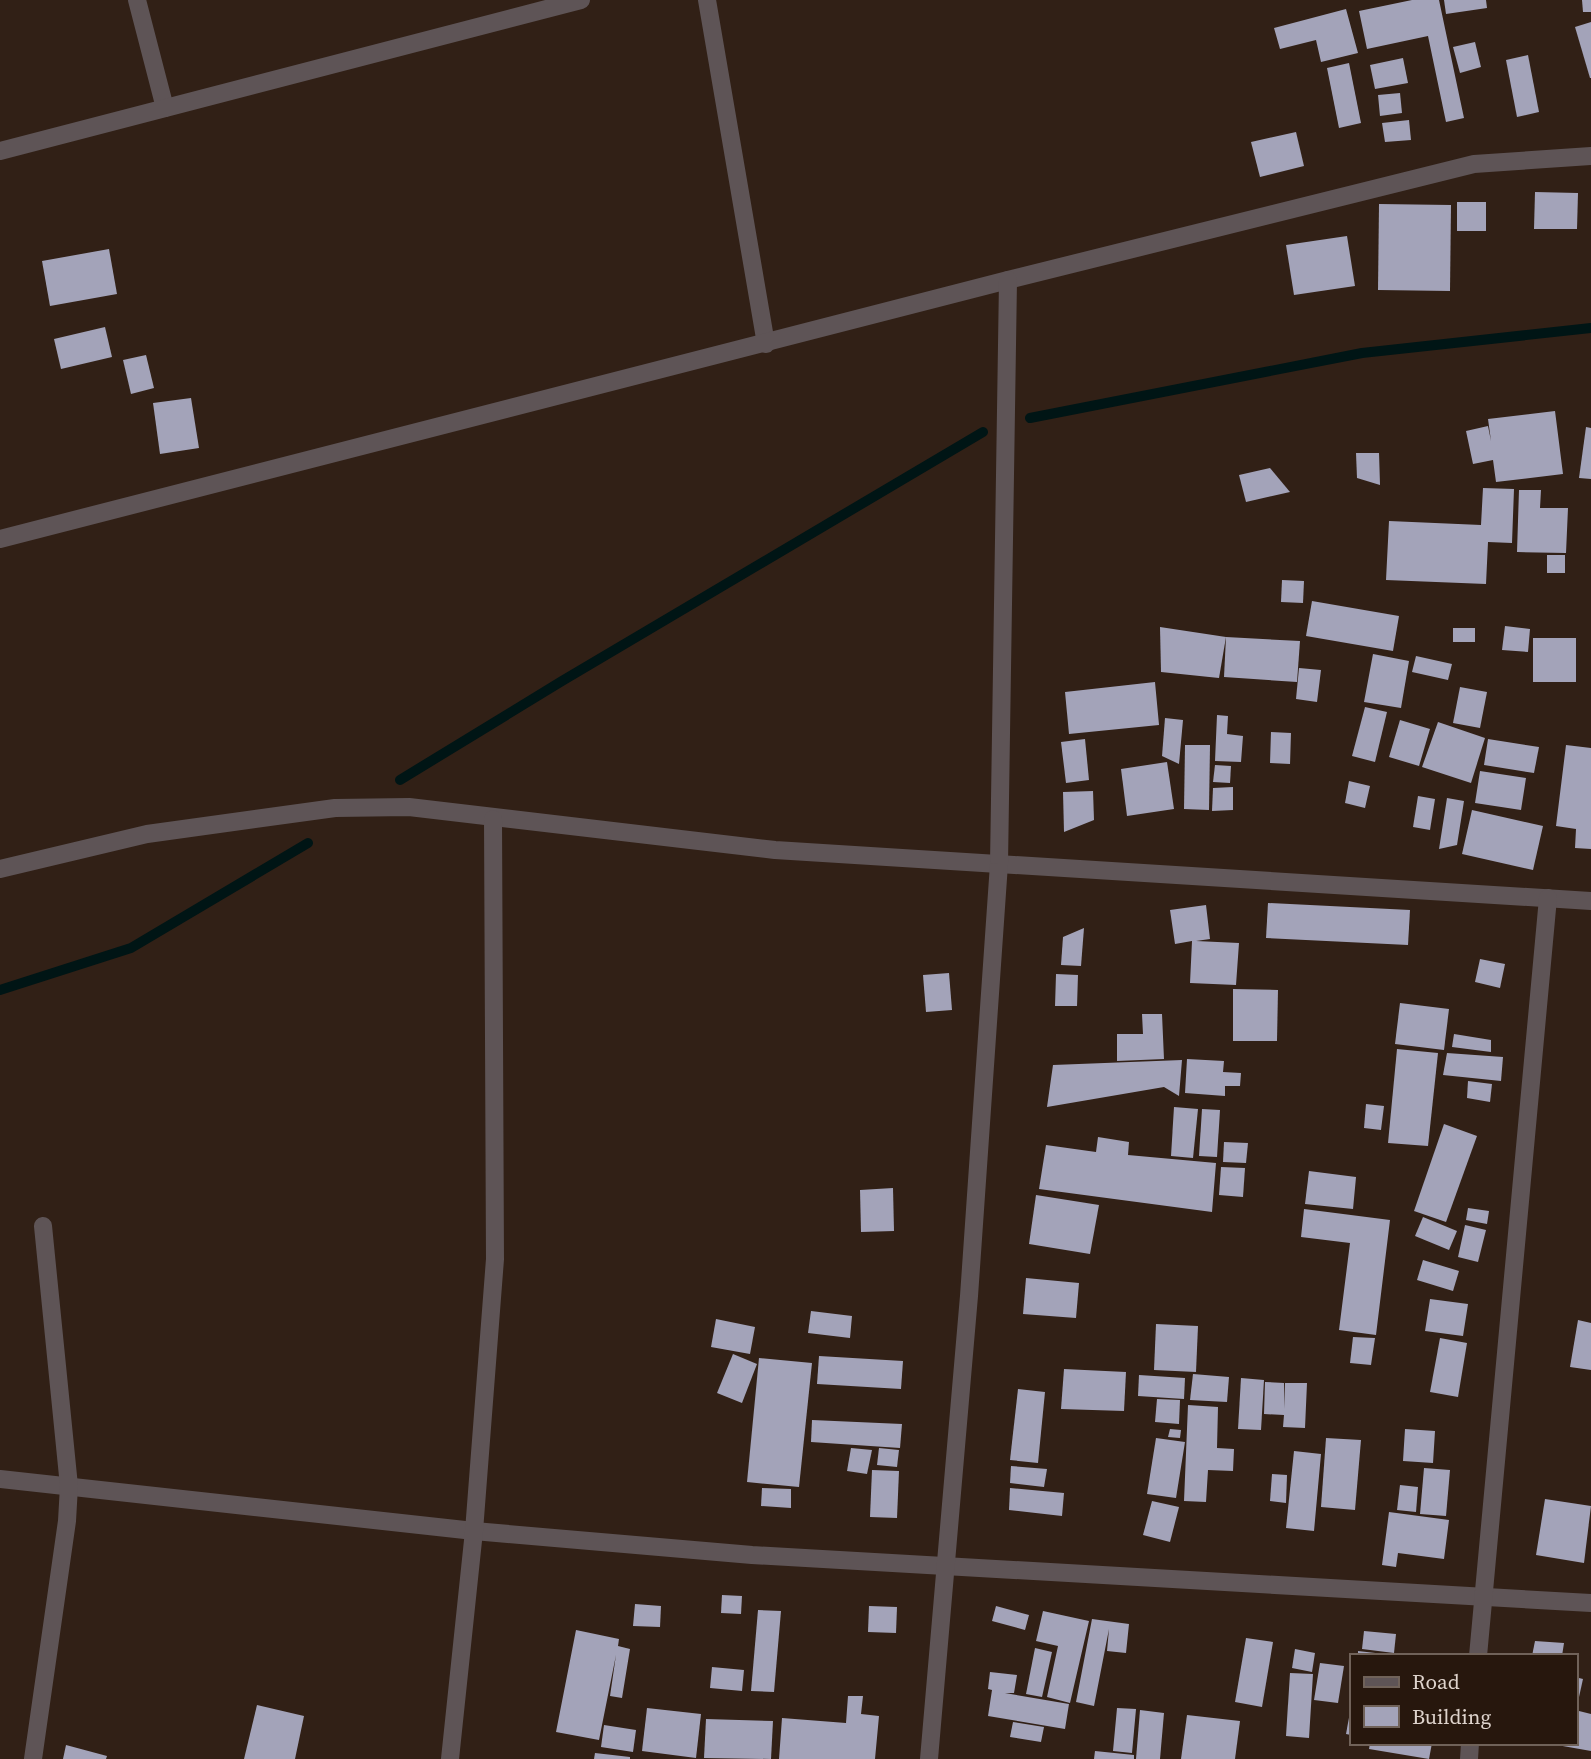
<svg xmlns="http://www.w3.org/2000/svg" width="1591" height="1759" viewBox="0 0 1591 1759" font-family="'Source Serif 4',serif">
	<style>
		.lines { fill: none; stroke-linecap: round; stroke-linejoin: round }
		.stream { stroke: #001515; stroke-width: 10 }
		.building { fill: #a3a3b9 }
		.minor { stroke: #5e5456; stroke-width: 18 }
	</style>
	<rect width="100%" height="100%" fill="#312016"/>
	<g class="lines">
		<g class="stream">
			<path d="M1030 418 1362 353 1591 328"/>
			<path d="M400 780 562 681 983 432"/>
			<path d="M0 990 131 948 308 843"/>
		</g>
	</g>
	<g class="building">
		<path d="M1412 0H1439L1464 118 1446 122 1428 36 1367 49 1359 11Z"/>
		<path d="M1444 0H1486L1487 8 1446 14Z"/>
		<path d="M1582 0H1591V12H1583Z"/>
		<path d="M1346 9 1358 53 1321 62 1316 40 1280 49 1274 28Z"/>
		<path d="M1591 22V78H1590L1575 27Z"/>
		<path d="M1475 42 1481 67 1460 73 1453 47Z"/>
		<path d="M1528 55 1539 112 1517 117 1506 60Z"/>
		<path d="M1403 58 1408 83 1375 89 1370 65Z"/>
		<path d="M1349 63 1361 123 1339 128 1327 68Z"/>
		<path d="M1400 93 1402 113 1380 116 1378 95Z"/>
		<path d="M1409 120 1411 140 1385 142 1382 123Z"/>
		<path d="M1296 132 1304 166 1260 177 1251 142Z"/>
		<path d="M1535 192 1578 193 1577 229H1534Z"/>
		<rect x="1457" y="202" width="29" height="29"/>
		<path d="M1379 204 1451 205 1450 291 1378 290Z"/>
		<path d="M1347 236 1355 286 1294 295 1286 245Z"/>
		<path d="M109 249 117 294 50 306 42 261Z"/>
		<path d="M105 327 112 357 61 369 54 339Z"/>
		<path d="M146 355 154 388 131 394 123 360Z"/>
		<path d="M191 398 199 448 160 454 153 403Z"/>
		<path d="M1555 411 1563 474 1496 482 1493 460 1473 464 1466 431 1488 426 1491 441 1488 419Z"/>
		<path d="M1586 427 1591 428V479L1579 478Z"/>
		<path d="M1356 453H1379L1380 485 1357 478Z"/>
		<path d="M1270 468 1290 492 1246 502 1239 475Z"/>
		<path d="M1483 488 1514 489 1512 543 1488 542 1486 584 1386 580 1389 521 1481 525Z"/>
		<path d="M1519 490H1541L1540 508H1568L1566 553 1517 552Z"/>
		<rect x="1547" y="555" width="18" height="18"/>
		<path d="M1282 580 1304 581 1303 603 1281 602Z"/>
		<path d="M1312 601 1399 616 1393 651 1306 636Z"/>
		<path d="M1505 626 1530 629 1528 652 1502 650Z"/>
		<path d="M1160 627 1226 637 1219 678 1161 672Z"/>
		<rect x="1453" y="628" width="22" height="14"/>
		<path d="M1226 637 1300 641 1297 682 1224 677Z"/>
		<rect x="1533" y="638" width="43" height="44"/>
		<path d="M1373 654 1409 661 1401 708 1364 702Z"/>
		<path d="M1416 656 1452 664 1448 680 1412 672Z"/>
		<path d="M1299 668 1321 670 1317 702 1296 699Z"/>
		<path d="M1155 682 1159 725 1069 734 1065 692Z"/>
		<path d="M1460 687 1487 692 1480 728 1453 723Z"/>
		<path d="M1365 707 1387 712 1375 762 1352 756Z"/>
		<path d="M1217 715 1228 716 1227 734 1243 736 1241 762 1215 761Z"/>
		<path d="M1165 718 1183 720 1179 764 1162 756Z"/>
		<path d="M1400 720 1430 729 1419 766 1389 757Z"/>
		<path d="M1438 722 1485 738 1471 783 1422 767Z"/>
		<path d="M1271 732 1291 733 1290 764 1270 763Z"/>
		<path d="M1085 739 1089 780 1066 783 1061 742Z"/>
		<path d="M1488 739 1539 747 1534 773 1484 765Z"/>
		<path d="M1185 745H1210L1209 810 1184 809Z"/>
		<path d="M1566 745 1591 748V849L1575 848 1576 829 1556 826Z"/>
		<path d="M1167 762 1174 809 1127 816 1121 769Z"/>
		<path d="M1215 765 1231 766 1230 783 1213 782Z"/>
		<path d="M1480 771 1526 778 1521 810 1475 803Z"/>
		<path d="M1349 781 1370 786 1365 808 1345 803Z"/>
		<path d="M1233 787V810L1212 811 1213 788Z"/>
		<path d="M1093 791 1094 820 1064 832 1063 792Z"/>
		<path d="M1418 796 1435 799 1430 830 1413 827Z"/>
		<path d="M1447 798 1464 801 1457 845 1439 849Z"/>
		<path d="M1472 810 1543 826 1533 870 1462 854Z"/>
		<path d="M1268 903 1410 910 1408 945 1266 938Z"/>
		<path d="M1206 905 1210 939 1196 941 1239 943 1236 985 1190 983 1192 941 1175 944 1170 910Z"/>
		<path d="M1084 928 1081 966 1061 965 1063 937Z"/>
		<path d="M1480 959 1505 964 1500 988 1475 982Z"/>
		<path d="M949 973 952 1010 926 1012 923 975Z"/>
		<path d="M1056 974 1078 975 1077 1006H1055Z"/>
		<path d="M1233 989 1278 990 1277 1041H1233Z"/>
		<path d="M1400 1003 1449 1009 1444 1050 1395 1044Z"/>
		<path d="M1142 1014H1162L1164 1059 1117 1061V1034H1143Z"/>
		<path d="M1454 1034 1491 1040V1052L1452 1047Z"/>
		<path d="M1397 1049 1438 1053 1428 1146 1388 1143Z"/>
		<path d="M1447 1053 1503 1057 1501 1081 1443 1075Z"/>
		<path d="M1187 1059 1224 1061 1223 1072 1241 1073 1240 1086H1225V1096L1185 1093Z"/>
		<path d="M1182 1060 1179 1096 1164 1087 1047 1107 1053 1065Z"/>
		<path d="M1468 1081 1492 1084 1490 1102 1467 1098Z"/>
		<path d="M1366 1104 1384 1106 1381 1130 1364 1128Z"/>
		<path d="M1174 1107 1198 1109 1193 1158 1171 1156Z"/>
		<path d="M1202 1109 1220 1110 1217 1157 1199 1156Z"/>
		<path d="M1444 1124 1477 1136 1446 1222 1414 1211Z"/>
		<path d="M1098 1137 1129 1142 1128 1155 1216 1163 1212 1212 1039 1189 1046 1145 1096 1152Z"/>
		<path d="M1224 1142 1248 1143 1246 1163 1223 1162Z"/>
		<path d="M1221 1167 1245 1168 1243 1197 1219 1195Z"/>
		<path d="M1309 1171 1356 1177 1353 1209 1305 1204Z"/>
		<path d="M893 1188 894 1231 861 1232 860 1190Z"/>
		<path d="M1036 1195 1099 1205 1090 1254 1029 1244Z"/>
		<path d="M1468 1208 1489 1211 1487 1224 1466 1220Z"/>
		<path d="M1304 1209 1390 1220 1376 1335 1339 1330 1350 1243 1301 1237Z"/>
		<path d="M1423 1217 1457 1231 1449 1250 1415 1236Z"/>
		<path d="M1465 1225 1486 1230 1478 1262 1458 1257Z"/>
		<path d="M1423 1260 1459 1271 1453 1291 1417 1280Z"/>
		<path d="M1026 1278 1079 1283 1076 1318 1023 1314Z"/>
		<path d="M1430 1299 1468 1304 1463 1336 1425 1331Z"/>
		<path d="M811 1311 852 1316 850 1338 808 1333Z"/>
		<path d="M716 1319 755 1327 750 1354 711 1347Z"/>
		<path d="M1578 1320 1591 1323V1370L1570 1367Z"/>
		<path d="M1156 1324 1198 1326 1196 1372 1154 1370Z"/>
		<path d="M1353 1337 1375 1338 1371 1365 1350 1363Z"/>
		<path d="M1440 1338 1467 1343 1458 1397 1430 1392Z"/>
		<path d="M733 1354 757 1364 742 1403 717 1393Z"/>
		<path d="M819 1356 903 1361 901 1389 817 1384Z"/>
		<path d="M759 1358 812 1363 799 1487 747 1482Z"/>
		<path d="M1064 1369 1126 1372 1124 1411 1061 1409Z"/>
		<path d="M1193 1374 1229 1377 1227 1402 1190 1400Z"/>
		<path d="M1139 1375 1185 1378 1184 1399 1138 1396Z"/>
		<path d="M1241 1378 1264 1380 1261 1430 1238 1429Z"/>
		<path d="M1265 1382 1284 1383V1409L1285 1383H1307L1305 1428 1283 1427 1284 1415 1264 1414Z"/>
		<path d="M1018 1389 1045 1392 1038 1463 1010 1460Z"/>
		<path d="M1157 1399 1180 1400 1179 1424 1155 1422Z"/>
		<path d="M1188 1405 1218 1407 1217 1448 1234 1449 1233 1471 1208 1470 1206 1502 1184 1501Z"/>
		<path d="M812 1420 902 1424 900 1448 811 1442Z"/>
		<path d="M1170 1429 1181 1430 1180 1438 1168 1437Z"/>
		<path d="M1405 1429 1435 1431 1433 1463 1403 1461Z"/>
		<path d="M1156 1438 1185 1442 1176 1498 1147 1494Z"/>
		<path d="M1326 1438 1361 1440 1355 1510 1321 1507Z"/>
		<path d="M851 1448 872 1450 867 1474 847 1471Z"/>
		<path d="M879 1448 899 1450 897 1467 877 1465Z"/>
		<path d="M1294 1451 1321 1454 1314 1531 1286 1528Z"/>
		<path d="M1011 1466 1047 1469 1044 1487 1010 1483Z"/>
		<path d="M1424 1468 1450 1470 1446 1516 1420 1514Z"/>
		<path d="M872 1470 899 1471 897 1518 870 1517Z"/>
		<path d="M1272 1474 1287 1475 1286 1503 1270 1501Z"/>
		<path d="M1400 1485 1418 1487 1416 1512 1397 1510Z"/>
		<path d="M762 1488 791 1489V1508L761 1506Z"/>
		<path d="M1010 1488 1064 1493 1062 1516 1009 1510Z"/>
		<path d="M1545 1499 1591 1506 1584 1563 1536 1555Z"/>
		<path d="M1152 1501 1179 1507 1170 1542 1143 1535Z"/>
		<path d="M1389 1512 1449 1520 1444 1559 1398 1553 1396 1567 1382 1565Z"/>
		<path d="M722 1595 742 1596 741 1614 721 1613Z"/>
		<path d="M635 1604 661 1606 660 1627 633 1626Z"/>
		<path d="M869 1606 897 1607 896 1633 868 1632Z"/>
		<path d="M996 1606 1029 1615 1025 1630 992 1621Z"/>
		<path d="M758 1610 781 1611 774 1692 751 1691Z"/>
		<path d="M1043 1611 1089 1621 1070 1703 1047 1697 1058 1646 1036 1641Z"/>
		<path d="M1092 1619 1129 1624 1126 1653 1107 1651 1109 1629 1094 1706 1076 1702Z"/>
		<path d="M576 1630 619 1639 618 1646 630 1649 622 1698 610 1696 616 1655 599 1740 556 1732Z"/>
		<path d="M1364 1631 1396 1634 1394 1653 1362 1649Z"/>
		<path d="M1246 1638 1273 1642 1262 1707 1235 1702Z"/>
		<path d="M1535 1641 1564 1643 1562 1656H1532Z"/>
		<path d="M1035 1648 1052 1652 1042 1697 1026 1694Z"/>
		<path d="M1295 1649 1315 1653 1312 1672 1292 1668Z"/>
		<path d="M1358 1651 1384 1654V1656H1358Z"/>
		<path d="M1320 1663 1344 1666 1338 1703 1314 1700Z"/>
		<path d="M712 1667 744 1670 742 1691 710 1688Z"/>
		<path d="M990 1672 1017 1675 1014 1693H1005L1069 1704 1065 1729 988 1716 992 1690 988 1689Z"/>
		<path d="M1290 1673 1313 1674 1309 1738 1286 1736Z"/>
		<path d="M1575 1677 1583 1679 1579 1697H1575Z"/>
		<path d="M848 1696H863L861 1714 879 1716 875 1759H779L782 1718 846 1723Z"/>
		<path d="M257 1705 304 1716 295 1759H244Z"/>
		<path d="M647 1708 701 1714 696 1758 642 1751Z"/>
		<path d="M1117 1708 1136 1709 1132 1753 1113 1751Z"/>
		<path d="M1140 1710 1164 1713 1160 1759H1136Z"/>
		<path d="M1575 1710 1591 1714V1751L1557 1745 1575 1743Z"/>
		<path d="M1350 1712H1351V1735L1346 1734Z"/>
		<path d="M1187 1715 1240 1721 1235 1759H1181Z"/>
		<path d="M706 1719 773 1721 771 1759 704 1758Z"/>
		<path d="M1013 1722 1044 1727 1041 1742 1010 1737Z"/>
		<path d="M604 1725 636 1730 633 1752 601 1747Z"/>
		<path d="M1370 1743H1432L1429 1759 1369 1749Z"/>
		<path d="M66 1745 107 1756 106 1759H63Z"/>
		<path d="M1095 1751 1134 1755V1759H1094Z"/>
		<path d="M595 1753 630 1757V1759H594Z"/>
	</g>
	<g class="lines">
		<g class="minor">
			<path d="M137 0 165 108"/>
			<path d="M707 0 766 344"/>
			<path d="M0 151 581 0"/>
			<path d="M0 539 1008 280 1474 164 1591 156"/>
			<path d="M0 869 147 834 335 808 409 807 775 850 1591 901"/>
			<path d="M0 1479 474 1531 752 1555 1591 1603"/>
			<path d="M1478 1656 1548 898"/>
			<path d="M33 1759 67 1521 69 1486 43 1226"/>
			<path d="M450 1759 474 1531 495 1259 493 819"/>
			<path d="M929 1759 969 1296 999 864 1008 280"/>
			<path d="M1469 1759 1470 1743"/>
		</g>
	</g>
	<rect x="1350" y="1654" width="228" height="91" fill="#27170d" stroke="#706259" stroke-width="2"/>
	<rect x="1364" y="1677" width="35" height="10" fill="#5e5456" stroke="#706259" stroke-width="2"/>
	<text x="1412" y="1689" font-size="21" fill="#ded3cc">Road</text>
	<rect x="1364" y="1706" width="35" height="21" fill="#a3a3b9" stroke="#706259" stroke-width="2"/>
	<text x="1412" y="1724" font-size="21" fill="#ded3cc">Building</text>
</svg>
